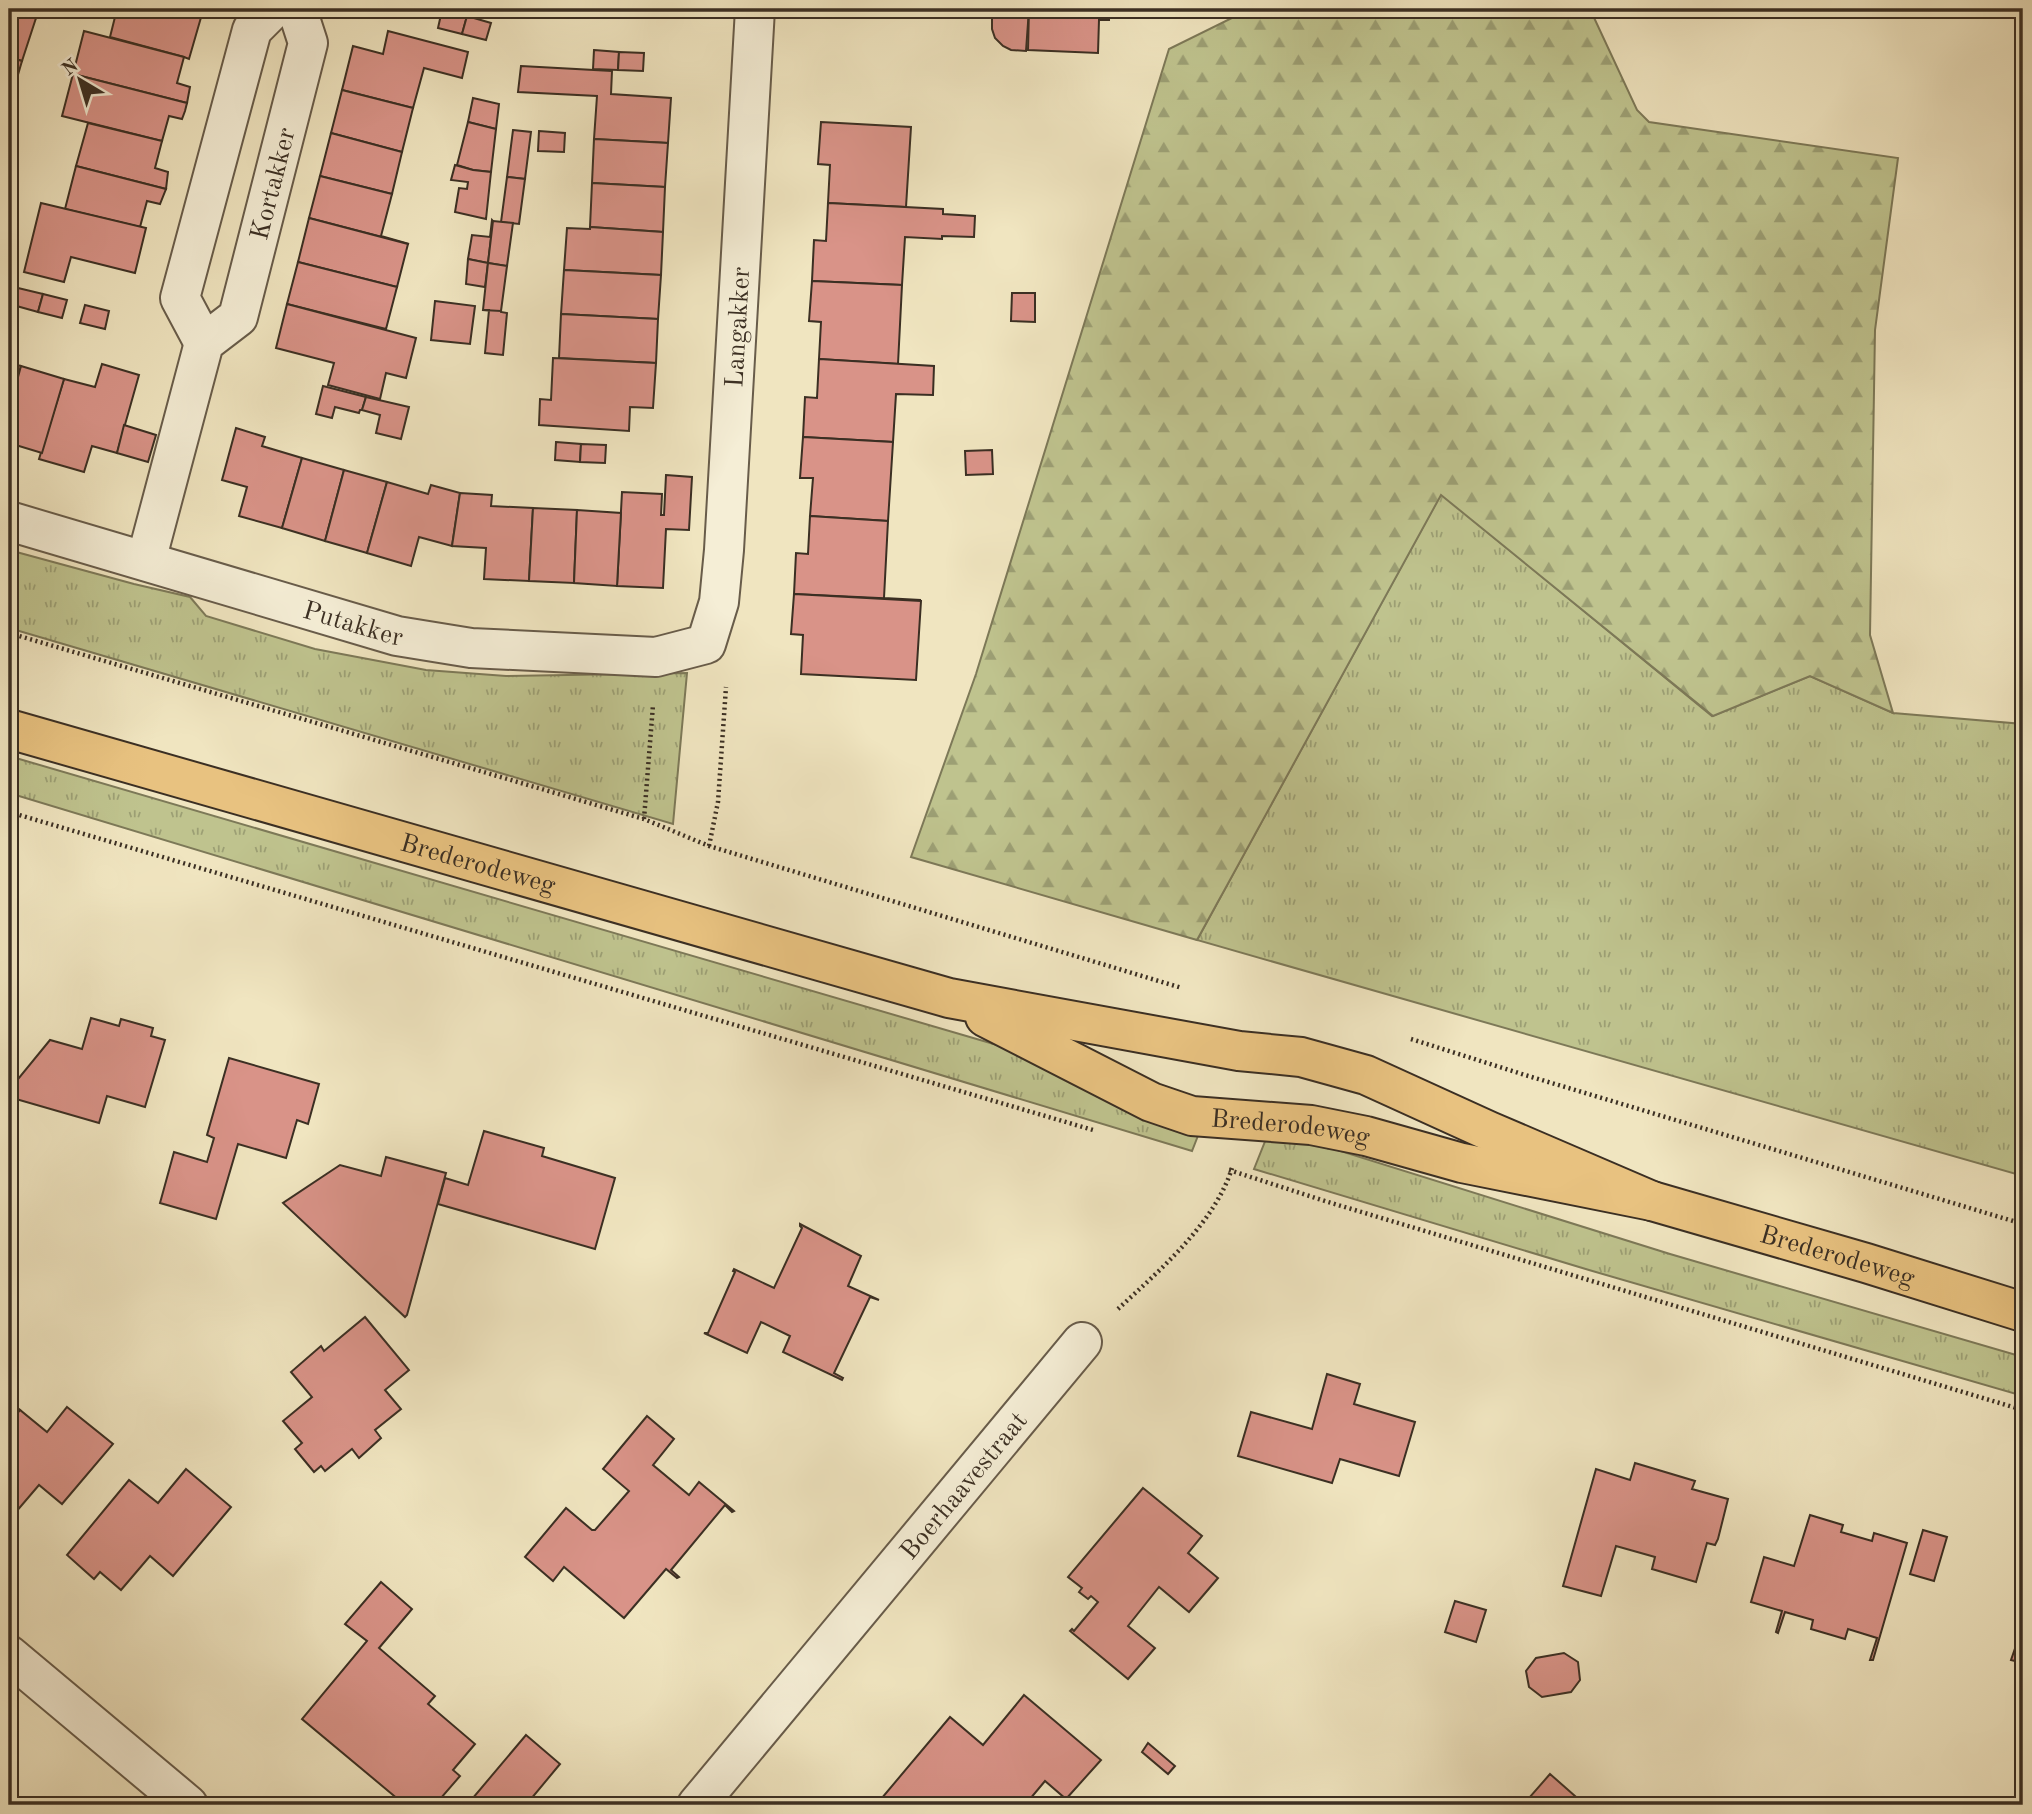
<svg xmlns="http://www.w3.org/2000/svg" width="2032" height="1814" viewBox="0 0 2032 1814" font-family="'Old Standard TT',serif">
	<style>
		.grass { fill: url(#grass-tufts); stroke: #7d7958; stroke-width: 2 }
		.forest { fill: url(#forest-firs); stroke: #7d7958; stroke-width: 2 }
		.building { fill: #d99388; stroke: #3b2f23; stroke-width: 2 }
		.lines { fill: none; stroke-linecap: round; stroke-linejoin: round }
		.minor-casing { stroke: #685c4a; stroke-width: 42 }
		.major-casing { stroke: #3b2f23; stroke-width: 42 }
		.path { stroke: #3b2f23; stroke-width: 4.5; stroke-dasharray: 2 3.5; stroke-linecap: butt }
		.minor { stroke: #f5eed6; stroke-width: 38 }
		.major { stroke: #e8c280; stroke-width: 38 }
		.labels { text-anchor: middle; stroke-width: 6; stroke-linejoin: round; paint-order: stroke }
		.street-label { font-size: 26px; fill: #3b2f23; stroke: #f5eed6 }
	</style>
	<defs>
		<pattern id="grass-tufts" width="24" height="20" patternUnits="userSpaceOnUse" patternTransform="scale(1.75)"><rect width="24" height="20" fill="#bfc38e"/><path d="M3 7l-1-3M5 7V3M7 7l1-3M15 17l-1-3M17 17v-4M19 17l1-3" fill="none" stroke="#9c9f74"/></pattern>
		<pattern id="forest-firs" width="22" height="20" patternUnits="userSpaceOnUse" patternTransform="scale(1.75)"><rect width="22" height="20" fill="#bfc38e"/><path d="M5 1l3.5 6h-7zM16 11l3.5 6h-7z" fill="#9c9f74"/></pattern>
	</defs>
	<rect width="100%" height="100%" fill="#f0e5c0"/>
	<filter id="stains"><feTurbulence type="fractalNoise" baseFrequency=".00286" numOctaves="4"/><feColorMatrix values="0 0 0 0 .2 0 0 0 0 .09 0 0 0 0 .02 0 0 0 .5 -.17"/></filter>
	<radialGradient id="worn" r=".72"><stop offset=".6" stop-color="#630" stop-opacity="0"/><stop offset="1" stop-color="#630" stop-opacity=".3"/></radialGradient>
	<g class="grass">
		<path d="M1441 494 1712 716 1810 676 1893 713 2023 724V1176L1197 940Z"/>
		<path d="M9 550 134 584 190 597 206 616 315 649 426 670 506 676 687 673 673 824 9 628Z"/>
		<path d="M9 756 1004 1047 1208 1110 1192 1151 9 793Z"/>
		<path d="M1270 1129 1670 1254 2023 1357V1396L1589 1270 1254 1169Z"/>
	</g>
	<path class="forest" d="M1250 9H1590L1637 110 1649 122 1898 158 1875 330 1870 635 1893 713 1810 676 1713 716 1441 495 1197 940 911 857 976 674 1169 49Z"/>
	<g class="building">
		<path d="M19 9H38L36 18 18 14Z"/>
		<path d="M117 9H181L202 14 189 59 184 57 110 37Z"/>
		<path d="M792 9H872V14L792 12Z"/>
		<path d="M872 9H951V16L872 14Z"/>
		<path d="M951 9H1029L1026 51 1011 50 1003 46 995 38 992 29V17L951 16Z"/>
		<path d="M1029 9H1109V20H1099L1098 53 1028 50Z"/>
		<path d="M442 10 467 16 462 34 438 28Z"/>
		<path d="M18 14 36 18 22 61 9 57V43Z"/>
		<path d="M467 16 491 23 486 40 462 34Z"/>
		<path d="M84 31 184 57 177 83 190 87 187 103 73 74Z"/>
		<path d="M388 31 468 52 462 78 424 68 413 108 342 90 353 46 383 54Z"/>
		<path d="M594 50 619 52 618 70 593 69Z"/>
		<path d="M619 52 644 53 643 71 618 70Z"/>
		<path d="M9 57 22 61 15 85 9 83Z"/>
		<path d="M521 66 612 71 611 94 671 98 668 143 594 139 597 96 518 92Z"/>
		<path d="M73 74 187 103 185 111 182 119 169 116 162 141 62 116Z"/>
		<path d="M342 90 413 108 402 152 331 133Z"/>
		<path d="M473 98 499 104 496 129 468 122Z"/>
		<path d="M468 122 496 129 491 172 473 170 457 165Z"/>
		<path d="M821 122 911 127 906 207 828 203 830 165 818 164Z"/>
		<path d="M88 123 162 141 155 168 168 172 166 189 76 166Z"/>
		<path d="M513 130 531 132 525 179 507 177Z"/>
		<path d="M539 131 565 133 564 152 538 151Z"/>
		<path d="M331 133 402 152 392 194 320 176Z"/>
		<path d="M594 139 668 143 665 187 592 183Z"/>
		<path d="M455 165 473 170 491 172 486 219 455 212 459 188 467 189 468 182 451 180Z"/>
		<path d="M76 166 166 189 160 204 147 201 140 227 65 209Z"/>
		<path d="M320 176 392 194 381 236 409 244 309 218Z"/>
		<path d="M507 177 525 179 519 224 501 222Z"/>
		<path d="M592 183 665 187 663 232 590 227Z"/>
		<path d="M41 203 146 228 135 273 71 257 64 282 24 272Z"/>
		<path d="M828 203 943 209V214L975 216 974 237 942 236V239L905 237 902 285 812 281 814 240 826 241Z"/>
		<path d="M309 218 408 244 397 287 298 262Z"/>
		<path d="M492 220 493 221 488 263 468 259 472 235 490 237Z"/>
		<path d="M493 221 513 223 507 266 488 263Z"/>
		<path d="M590 227 663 232 661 275 564 270 567 228 590 229Z"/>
		<path d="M468 259 488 263 485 287 466 284Z"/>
		<path d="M298 262 397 287 386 329 287 304Z"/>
		<path d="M488 263 507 266 501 311 483 310Z"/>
		<path d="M564 270 661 275 658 319 561 314Z"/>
		<path d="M812 281 902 285 898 364 819 359 821 322 809 321Z"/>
		<path d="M18 288 43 294 38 312 13 305Z"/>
		<path d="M1012 293H1035V322L1011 321Z"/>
		<path d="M43 294 67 300 62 318 38 312Z"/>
		<path d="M435 301 475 306 470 344 431 340Z"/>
		<path d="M287 304 416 338 406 378 386 373 380 399 328 385 334 363 276 348Z"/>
		<path d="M85 305 109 311 105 329 80 323Z"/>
		<path d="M483 310 501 311V312L507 313 503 355 485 353 489 310Z"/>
		<path d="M561 314 658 319 656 363 559 358Z"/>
		<path d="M553 358 656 363 653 408 630 407 629 431 539 425 540 399 551 400Z"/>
		<path d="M819 359 934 366 933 395 896 394 893 442 803 437 805 397 817 398Z"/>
		<path d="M9 363 21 366 9 410Z"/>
		<path d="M102 364 139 375 117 453 92 446 84 472 39 459 64 379 95 387Z"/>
		<path d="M21 366 64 379 42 453 9 443V410Z"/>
		<path d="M323 386 366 397 362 410H360L359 413 335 407 332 418 316 414Z"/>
		<path d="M366 397 409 407 401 439 376 433 380 415 362 410Z"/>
		<path d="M124 425 156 435 148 462 117 453Z"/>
		<path d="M236 428 265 437 262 446 302 458 282 528 239 516 247 487 222 480Z"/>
		<path d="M803 437 893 442 888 521 810 516 813 478H800Z"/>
		<path d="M556 442 581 444 580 462 555 460Z"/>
		<path d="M581 444 606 445 605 463 580 462Z"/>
		<path d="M992 450 993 474 966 475 965 451Z"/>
		<path d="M302 458 344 470 325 541 282 528Z"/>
		<path d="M344 470 387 482 367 553 325 541Z"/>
		<path d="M666 475 692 477 689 530 666 529 663 588 617 586 622 492 662 494 661 515H664Z"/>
		<path d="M387 482 428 494 431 485 460 493 452 546 419 537 411 566 367 553Z"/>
		<path d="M460 493 492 495 491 506 533 508 529 581 484 579 486 548 452 546Z"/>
		<path d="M533 508 577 510 574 583 529 581Z"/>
		<path d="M577 510 621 513 617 586 574 583Z"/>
		<path d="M810 516 888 521 884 598 921 600 794 594 796 553 808 554Z"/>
		<path d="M794 594 921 601 916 680 801 674 803 635 791 634Z"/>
		<path d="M91 1018 119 1026 121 1019 153 1028 151 1036 165 1040 145 1107 107 1096 99 1123 9 1097V1090L50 1040 82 1049Z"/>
		<path d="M229 1058 319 1084 308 1124 297 1120 286 1158 238 1144 216 1219 160 1203 174 1152 207 1162 214 1138 207 1135Z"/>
		<path d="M484 1131 544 1148 542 1156 615 1178 595 1249 438 1204 445 1178 468 1185Z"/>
		<path d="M386 1157 446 1173 407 1315 405 1317 283 1203 340 1165 381 1176Z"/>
		<path d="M800 1224 861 1256 848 1286 879 1300 870 1297 834 1373 843 1378 842 1380 783 1352 790 1336 761 1322 747 1353 704 1333H708L735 1272 733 1271 734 1269 774 1288 802 1228 800 1226Z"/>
		<path d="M365 1317 409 1370 385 1390 401 1409 375 1430 381 1438 359 1458 352 1449 325 1471 321 1466 314 1472 295 1449 302 1443 283 1421 312 1397 291 1372 321 1346 324 1351Z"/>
		<path d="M1327 1374 1360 1384 1354 1404 1415 1422 1399 1476 1340 1459 1332 1483 1238 1456 1251 1412 1312 1429Z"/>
		<path d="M9 1400 20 1410 9 1423Z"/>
		<path d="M67 1407 113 1444 62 1504 39 1485 10 1519 9 1517V1423L20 1410 47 1432Z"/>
		<path d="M647 1416 674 1439 653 1465 689 1495 699 1482 734 1511 732 1512 725 1505 671 1570 679 1577 677 1578 666 1569 624 1618 564 1567 553 1581 525 1557 566 1508 592 1530H595L629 1491 603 1469Z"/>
		<path d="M1635 1463 1695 1481 1692 1489 1728 1499 1718 1539 1715 1545 1707 1543 1696 1582 1652 1569 1655 1557 1616 1546 1601 1596 1563 1586 1596 1469 1630 1480Z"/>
		<path d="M186 1469 231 1507 173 1576 150 1556 121 1590 100 1572 94 1579 67 1555 129 1480 158 1503Z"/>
		<path d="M1143 1488 1202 1536 1188 1553 1218 1578 1189 1612 1159 1587 1128 1626 1155 1648 1128 1679 1070 1631 1072 1629 1074 1631 1098 1602 1091 1596 1088 1599 1079 1592 1082 1588 1068 1577Z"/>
		<path d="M1810 1515 1843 1525 1841 1532 1872 1541 1874 1533 1907 1543 1873 1660H1870L1877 1638 1848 1629 1845 1639 1811 1629 1813 1620 1785 1612 1778 1633 1776 1632 1782 1611 1751 1602 1764 1557 1794 1566Z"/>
		<path d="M1923 1530 1947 1537 1934 1581 1910 1574Z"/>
		<path d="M381 1582 412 1609 379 1648 435 1696 428 1704 475 1744 453 1770 460 1776 435 1805 427 1800 423 1805H405L302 1719 367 1641 345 1624Z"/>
		<path d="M1455 1601 1486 1610 1476 1642 1445 1632Z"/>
		<path d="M2019 1637 2023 1638V1663L2011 1660Z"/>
		<path d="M1564 1653 1578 1662 1580 1680 1571 1692 1542 1697 1529 1687 1526 1671 1536 1658Z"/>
		<path d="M1024 1695 1101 1760 1066 1799 1045 1781 1025 1805H876L950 1717 983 1745Z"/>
		<path d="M526 1735 560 1764 526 1805H467Z"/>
		<path d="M1148 1743 1175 1766 1168 1774 1142 1752Z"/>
		<path d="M1550 1774 1575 1796 1565 1805H1523Z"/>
	</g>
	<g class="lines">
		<g class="minor-casing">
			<g id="minor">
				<path d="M204 343 180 298 252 30 273 9"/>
				<path id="s1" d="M9 521 397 636 471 648 656 657 706 644 719 602 724 550 755 9"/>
				<path id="s2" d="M146 561 204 343 238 317 308 43 297 9"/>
				<path d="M9 1655 188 1805"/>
				<path id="s3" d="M697 1805 1082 1342"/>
			</g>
		</g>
		<g class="major-casing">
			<g id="major">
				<path id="s4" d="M9 729 949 998 1239 1051 1301 1057 1366 1075 1489 1131 1652 1201"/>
				<path id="s5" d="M985 1017 1151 1102 1192 1116 1311 1125 1366 1136 1462 1163 1652 1201 1866 1263 2023 1312"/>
			</g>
		</g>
		<g class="path">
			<path d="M9 633 644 819 709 846 1182 988"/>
			<path d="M9 812 1093 1130"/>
			<path d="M644 819 653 705"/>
			<path d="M709 846 718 802 726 687"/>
			<path d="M1411 1039 1525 1075 2023 1224"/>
			<path d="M1229 1170 1328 1202 2023 1410"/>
			<path d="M1118 1309C1159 1271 1215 1223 1232 1168"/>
		</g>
		<use href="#minor" class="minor"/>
		<use href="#major" class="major"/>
	</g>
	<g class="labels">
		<g class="street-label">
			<text dy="9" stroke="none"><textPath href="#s2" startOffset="406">Kortakker</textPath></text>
			<text dy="9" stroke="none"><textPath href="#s1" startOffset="1036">Langakker</textPath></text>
			<text dy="9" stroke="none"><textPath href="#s1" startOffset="359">Putakker</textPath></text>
			<text dy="9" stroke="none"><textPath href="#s4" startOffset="488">Brederodeweg</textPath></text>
			<text dy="9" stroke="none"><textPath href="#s5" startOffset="329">Brederodeweg</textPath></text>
			<text dy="9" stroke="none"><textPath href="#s5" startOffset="892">Brederodeweg</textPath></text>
			<text dy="9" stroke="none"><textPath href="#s3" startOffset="416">Boerhaavestraat</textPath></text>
		</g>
	</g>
	<rect width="2032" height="1814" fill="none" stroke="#f0e5c0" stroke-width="35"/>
	<rect x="10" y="10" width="2011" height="1793" fill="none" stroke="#3b2f23" stroke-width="3.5"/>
	<rect x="18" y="18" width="1997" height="1779" fill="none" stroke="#3b2f23" stroke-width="2"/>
	<g transform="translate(80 80) rotate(322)" stroke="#f5eed6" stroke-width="5" paint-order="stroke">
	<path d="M0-5L12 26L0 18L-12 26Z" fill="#3b2f23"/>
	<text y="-10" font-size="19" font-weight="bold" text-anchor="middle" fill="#3b2f23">N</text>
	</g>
	<rect width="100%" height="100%" filter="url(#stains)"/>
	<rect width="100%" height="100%" fill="url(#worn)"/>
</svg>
